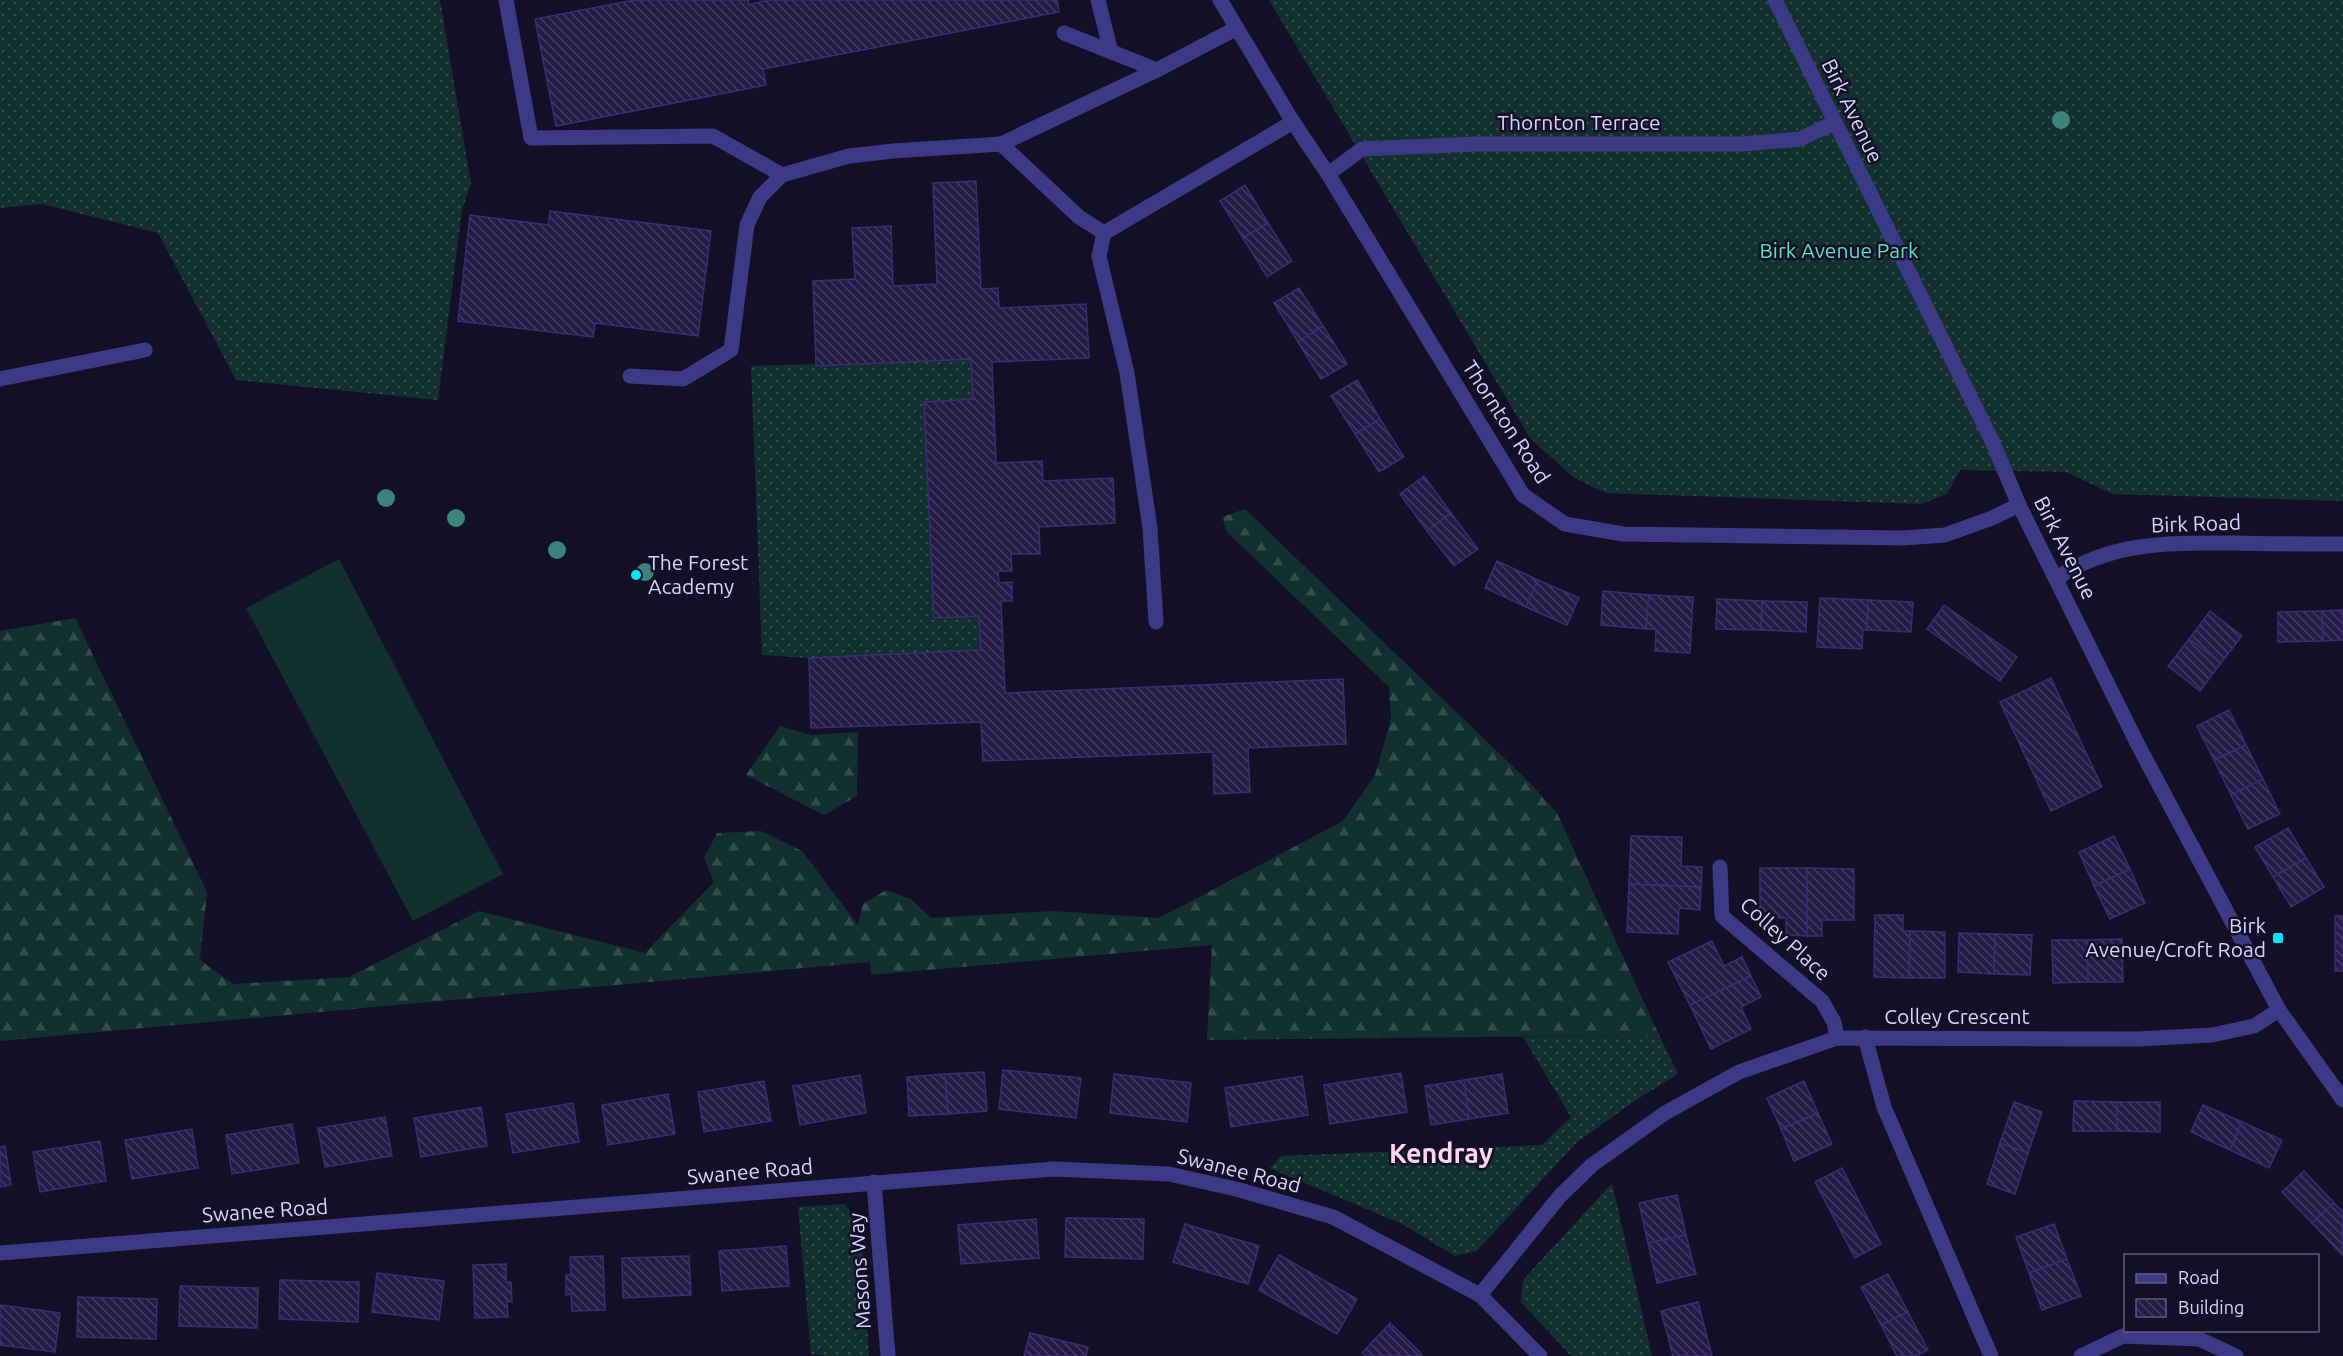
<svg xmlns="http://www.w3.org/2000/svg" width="2343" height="1356" viewBox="0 0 2343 1356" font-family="Ubuntu,sans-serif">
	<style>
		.grass { fill: url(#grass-dots) }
		.forest { fill: url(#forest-firs) }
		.pitch { fill: #12302f }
		.building { fill: url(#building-back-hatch); stroke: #3b2d73; stroke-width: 1.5 }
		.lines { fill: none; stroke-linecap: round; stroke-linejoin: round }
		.minor { stroke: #3d3a85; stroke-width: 15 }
		.tree { fill: #3d827b }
		.poi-dot { fill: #00e5ff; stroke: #130f26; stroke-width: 2 }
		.labels { text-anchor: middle; stroke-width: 5; stroke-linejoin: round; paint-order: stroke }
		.street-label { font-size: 21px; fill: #d9d4ff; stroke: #130f26 }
		.park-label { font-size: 21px; fill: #5fe0c0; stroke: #130f26 }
		.poi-label { font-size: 21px; fill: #d9d4ff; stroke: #130f26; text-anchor: start }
		.district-label { font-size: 27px; font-weight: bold; fill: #ffd6f0; stroke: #130f26 }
	</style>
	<defs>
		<pattern id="grass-dots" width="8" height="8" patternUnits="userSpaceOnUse" patternTransform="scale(1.5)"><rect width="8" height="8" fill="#12302f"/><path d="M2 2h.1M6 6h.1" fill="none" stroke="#344d4e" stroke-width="1.8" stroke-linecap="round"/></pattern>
		<pattern id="forest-firs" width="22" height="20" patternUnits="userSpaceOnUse" patternTransform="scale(1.5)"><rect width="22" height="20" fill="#12302f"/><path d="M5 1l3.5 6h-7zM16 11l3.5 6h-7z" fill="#344d4e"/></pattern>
		<pattern id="building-back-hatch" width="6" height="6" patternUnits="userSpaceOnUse" patternTransform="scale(1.5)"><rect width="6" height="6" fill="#241b47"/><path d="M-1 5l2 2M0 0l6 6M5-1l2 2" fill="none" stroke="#433b63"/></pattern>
	</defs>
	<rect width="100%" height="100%" fill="#130f26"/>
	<g class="grass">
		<path d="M0 0H440L471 184 462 210 438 400 236 380 158 233 42 204 0 208Z"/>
		<path d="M1269 0H2343V501L2113 494 2066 472 1960 470 1947 494 1921 504 1606 493 1573 477 1530 438Z"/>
		<path d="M971 359 973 399 924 402 934 618 979 616 981 650 809 658 762 655 751 366Z"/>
		<path d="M1659 1035 1678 1074 1636 1100 1576 1143 1477 1251 1455 1256 1404 1225 1270 1168 1281 1156 1542 1145 1571 1117 1523 1037Z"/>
		<path d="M1612 1183 1652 1356H1571L1521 1302 1523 1280Z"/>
		<path d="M845 1204 861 1228 869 1356H827L811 1354 798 1207Z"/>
	</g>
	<g class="forest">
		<path d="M1245 509 1529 782 1557 813 1659 1035 1207 1040 1212 945 871 975 870 962 0 1041V631L75 618 207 892 200 960 233 984 349 977 479 911 645 953 714 882 704 858 717 833 761 831 802 851 858 925 863 904 886 890 911 899 931 918 1053 911 1159 918 1343 821 1375 775 1391 719 1389 687 1227 532 1222 517Z"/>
		<path d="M780 726 811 735 858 732 857 796 824 815 746 775Z"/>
	</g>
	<path class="pitch" d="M339 559 503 874 413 921 246 608Z"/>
	<g class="building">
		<path d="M634 0H748L749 5 767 0H1057L1059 12 763 69 766 85 556 126 535 19Z"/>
		<path d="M976 181 981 289 998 288 999 308 1086 304 1089 358 992 362 996 463 1042 461 1043 481 1113 478 1115 523 1039 527 1040 554H1011L1012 571H998L999 583 1012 582V601H1001L1005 693 1343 679 1346 744 1248 748 1250 792 1214 794 1213 752 983 761 981 722 811 728 809 658 981 650 979 616 934 618 924 402 973 399 971 359 816 366 813 281 855 279 852 228 891 226 893 286 937 284 933 183Z"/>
		<path d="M1245 185 1268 223 1243 238 1220 201Z"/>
		<path d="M550 211 711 231 698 336 595 323 593 337 458 321 470 215 548 225Z"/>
		<path d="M1268 223 1292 261 1267 277 1243 238Z"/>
		<path d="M1299 288 1323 326 1298 342 1274 303Z"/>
		<path d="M1323 326 1347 364 1321 379 1298 342Z"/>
		<path d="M1357 380 1380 419 1355 434 1331 396Z"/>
		<path d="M1380 419 1404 457 1379 472 1355 434Z"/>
		<path d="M1424 476 1451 513 1427 531 1400 494Z"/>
		<path d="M1451 513 1478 549 1454 566 1427 531Z"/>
		<path d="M1497 561 1538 580 1526 607 1485 588Z"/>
		<path d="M1538 580 1579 598 1567 625 1526 607Z"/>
		<path d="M1603 591 1649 595 1646 629 1601 625Z"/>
		<path d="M1649 595 1693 597 1690 653 1655 651 1656 629H1646Z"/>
		<path d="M1820 598 1868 600 1867 630H1863L1862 649 1817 647Z"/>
		<path d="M1717 599 1762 601 1761 630 1716 629Z"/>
		<path d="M1868 600 1913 602 1911 632 1867 630Z"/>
		<path d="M1762 601 1807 602 1806 632 1761 630Z"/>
		<path d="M1944 605 2017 657 2000 681 1927 629Z"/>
		<path d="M2343 610V640L2323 641 2322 611Z"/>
		<path d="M2210 611 2242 636 2221 663 2189 639Z"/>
		<path d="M2322 611 2323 641 2278 642V612Z"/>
		<path d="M2189 639 2221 663 2200 691 2168 666Z"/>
		<path d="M2051 678 2102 787 2051 811 2000 702Z"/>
		<path d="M2229 710 2246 745 2214 760 2197 726Z"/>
		<path d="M2246 745 2263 779 2231 795 2214 760Z"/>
		<path d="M2263 779 2280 814 2248 829 2231 795Z"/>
		<path d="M2288 828 2306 858 2273 877 2255 847Z"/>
		<path d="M1631 836 1682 837 1681 866 1702 867 1701 887 1629 884Z"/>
		<path d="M2114 836 2130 869 2094 886 2079 852Z"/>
		<path d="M2306 858 2324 887 2291 907 2273 877Z"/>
		<path d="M1760 868H1807V936L1786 935V918L1760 917Z"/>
		<path d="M1807 868 1854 869V920H1822V936H1807Z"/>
		<path d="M2130 869 2145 903 2110 919 2094 886Z"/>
		<path d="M1629 884 1701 887 1700 910 1679 908 1678 934 1627 932Z"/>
		<path d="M1875 915H1903V931H1910L1909 978 1874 977Z"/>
		<rect x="2335" y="916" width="8" height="55"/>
		<path d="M1910 931 1945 932V978H1909Z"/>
		<path d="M1959 933 1995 934 1994 974 1958 972Z"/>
		<path d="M1995 934 2032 935 2030 975 1994 974Z"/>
		<path d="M2122 939 2123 982H2088L2087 940Z"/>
		<path d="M2052 940H2087L2088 982 2053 983Z"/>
		<path d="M1712 941 1724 966 1742 957 1751 976 1690 1005 1668 962Z"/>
		<path d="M1751 976 1761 997 1741 1007 1751 1029 1711 1049 1690 1005Z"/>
		<path d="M1003 1070 1081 1078 1076 1118 999 1109Z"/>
		<path d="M984 1072 987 1111 948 1114 945 1074Z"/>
		<path d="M1401 1073 1407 1112 1330 1124 1324 1085Z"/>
		<path d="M945 1074 948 1114 909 1116 907 1077Z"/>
		<path d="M1114 1074 1191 1083 1187 1122 1110 1113Z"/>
		<path d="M1502 1074 1508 1113 1469 1119 1464 1080Z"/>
		<path d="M860 1075 866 1113 800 1125 793 1086Z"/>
		<path d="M1302 1076 1308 1115 1231 1127 1225 1088Z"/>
		<path d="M1464 1080 1469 1119 1431 1125 1425 1086Z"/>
		<path d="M764 1081 771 1121 704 1132 698 1092Z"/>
		<path d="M1804 1081 1818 1113 1781 1129 1767 1098Z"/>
		<path d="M668 1094 675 1134 608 1145 602 1105Z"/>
		<path d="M2074 1101 2117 1102V1131H2073Z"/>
		<path d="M2014 1102 2042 1112 2028 1153 2000 1143Z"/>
		<path d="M2117 1102H2160V1132L2117 1131Z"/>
		<path d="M573 1103 579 1142 513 1153 506 1114Z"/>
		<path d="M2203 1105 2242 1122 2230 1150 2191 1132Z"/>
		<path d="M481 1107 487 1146 421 1157 414 1118Z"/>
		<path d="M1818 1113 1832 1144 1794 1161 1781 1129Z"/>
		<path d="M385 1117 392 1156 325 1167 318 1128Z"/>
		<path d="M2242 1122 2282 1140 2269 1168 2230 1150Z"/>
		<path d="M292 1124 299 1163 232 1174 226 1135Z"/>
		<path d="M192 1129 198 1168 132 1179 125 1140Z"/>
		<path d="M100 1141 106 1181 40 1192 33 1152Z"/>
		<path d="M2000 1143 2028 1153 2015 1194 1987 1184Z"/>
		<path d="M5 1146 11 1185 0 1187V1147Z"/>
		<path d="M1842 1168 1881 1244 1855 1258 1815 1182Z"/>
		<path d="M2304 1171 2334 1203 2312 1223 2282 1192Z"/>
		<path d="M1677 1195 1686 1235 1648 1243 1639 1203Z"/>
		<path d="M2334 1203 2343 1212 2342 1255 2312 1223Z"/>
		<path d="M1066 1218 1144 1219 1143 1259 1065 1257Z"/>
		<path d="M1036 1219 1039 1258 961 1264 958 1225Z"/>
		<path d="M1185 1224 1259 1246 1248 1284 1173 1262Z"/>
		<path d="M2054 1224 2067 1259 2029 1273 2016 1237Z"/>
		<path d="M1686 1235 1696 1274 1657 1283 1648 1243Z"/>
		<path d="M786 1246 789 1286 722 1291 719 1251Z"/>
		<path d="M1279 1255 1357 1299 1337 1334 1259 1290Z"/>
		<path d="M603 1256 605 1310 572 1311 571 1294 566 1295V1275H571L570 1257Z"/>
		<path d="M689 1256 691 1295 623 1298 622 1258Z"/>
		<path d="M2067 1259 2081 1296 2042 1310 2029 1273Z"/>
		<path d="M506 1264V1282H511L512 1302 507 1301 508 1317 475 1318 473 1265Z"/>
		<path d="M377 1273 444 1281 439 1320 372 1312Z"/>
		<path d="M1888 1274 1908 1312 1881 1325 1861 1287Z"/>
		<path d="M280 1280 359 1282 358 1322 279 1319Z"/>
		<path d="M180 1286 258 1288 257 1328 179 1326Z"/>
		<path d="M78 1297 157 1299 156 1339 77 1337Z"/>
		<path d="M1698 1302 1712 1356H1673L1661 1311Z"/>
		<path d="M0 1305 60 1313 55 1352 0 1345Z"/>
		<path d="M1908 1312 1928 1350 1916 1356H1897L1881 1325Z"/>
		<path d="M1390 1323 1422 1354 1420 1356H1366L1362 1353Z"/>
		<path d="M1030 1333 1088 1347 1086 1356H1024Z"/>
	</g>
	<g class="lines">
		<g class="minor">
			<path d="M506 0 531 138 713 136 782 175"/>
			<path d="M1098 0 1111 52"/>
			<path d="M1220 0 1293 122 1328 174 1523 495 1565 524 1623 534 1903 538 1945 535 1992 518 2019 505"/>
			<path d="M1775 0 1993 443 2019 505 2137 743 2279 1010 2343 1100"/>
			<path d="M1064 33 1157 70 1237 28"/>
			<path d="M1001 144 1157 70"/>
			<path d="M1328 174 1362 149 1476 144H1742L1800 139 1834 123"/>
			<path d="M1104 233 1099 256 1127 373 1150 528 1156 622"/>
			<path d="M630 376 683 379 731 350 747 225 760 197 782 175 849 156 893 151 1001 144 1079 217 1104 233 1293 122"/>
			<path d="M0 379 145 350"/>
			<path d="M2057 578C2112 541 2170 543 2233 543 2270 544 2306 544 2343 544"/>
			<path d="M1720 867 1722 916 1822 1001 1834 1022 1837 1038"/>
			<path d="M1865 1037 1884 1107 1991 1356"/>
			<path d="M874 1182 888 1356"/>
			<path d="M0 1253 989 1174 1054 1169 1169 1174 1236 1189 1333 1217 1480 1295 1540 1356"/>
			<path d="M1480 1295 1560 1196 1592 1165 1665 1113 1739 1072 1837 1038 2138 1039 2212 1035 2254 1026 2279 1010"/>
			<path d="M2081 1356 2123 1336 2199 1339 2236 1356"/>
		</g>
	</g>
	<g class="tree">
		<circle cx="2061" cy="120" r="9"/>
		<circle cx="386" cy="498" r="9"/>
		<circle cx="456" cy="518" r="9"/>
		<circle cx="557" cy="550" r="9"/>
		<circle cx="645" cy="572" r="9"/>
	</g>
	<g class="poi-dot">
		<circle cx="636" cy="575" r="6"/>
		<rect x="2272" y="932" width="12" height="12" rx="3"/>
	</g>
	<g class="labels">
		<g class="street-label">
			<text transform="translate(1852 111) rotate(64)" y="7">Birk Avenue</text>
			<text x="1579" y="130">Thornton Terrace</text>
			<text transform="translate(1506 422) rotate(57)" y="7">Thornton Road</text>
			<text transform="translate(2196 524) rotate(-2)" y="7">Birk Road</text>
			<text transform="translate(2065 548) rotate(63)" y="7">Birk Avenue</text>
			<text transform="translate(1785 939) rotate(42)" y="7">Colley Place</text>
			<text x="1957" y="1024">Colley Crescent</text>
			<text transform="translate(1239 1171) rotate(14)" y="7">Swanee Road</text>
			<text transform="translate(750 1172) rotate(-5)" y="7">Swanee Road</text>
			<text transform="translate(265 1211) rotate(-4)" y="7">Swanee Road</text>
			<text transform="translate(860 1271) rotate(-94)" y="7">Masons Way</text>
		</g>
		<g class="park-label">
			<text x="1839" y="258">Birk Avenue Park</text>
		</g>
		<g class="poi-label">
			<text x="648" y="570">The Forest<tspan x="648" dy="24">Academy</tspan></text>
			<text x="2266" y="933" text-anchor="end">Birk<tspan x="2266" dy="24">Avenue/Croft Road</tspan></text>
		</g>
		<g class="district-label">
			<text x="1441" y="1163">Kendray</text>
		</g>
	</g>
	<rect x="2124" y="1254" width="195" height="78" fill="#130f26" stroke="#625e7d" stroke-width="1.5"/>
	<rect x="2136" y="1274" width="30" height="9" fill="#3d3a85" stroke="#625e7d" stroke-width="1.5"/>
	<text x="2178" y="1284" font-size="18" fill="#d9d4ff">Road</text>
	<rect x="2136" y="1299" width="30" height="18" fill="url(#building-back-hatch)" stroke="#625e7d" stroke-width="1.5"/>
	<text x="2178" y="1314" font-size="18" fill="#d9d4ff">Building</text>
</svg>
